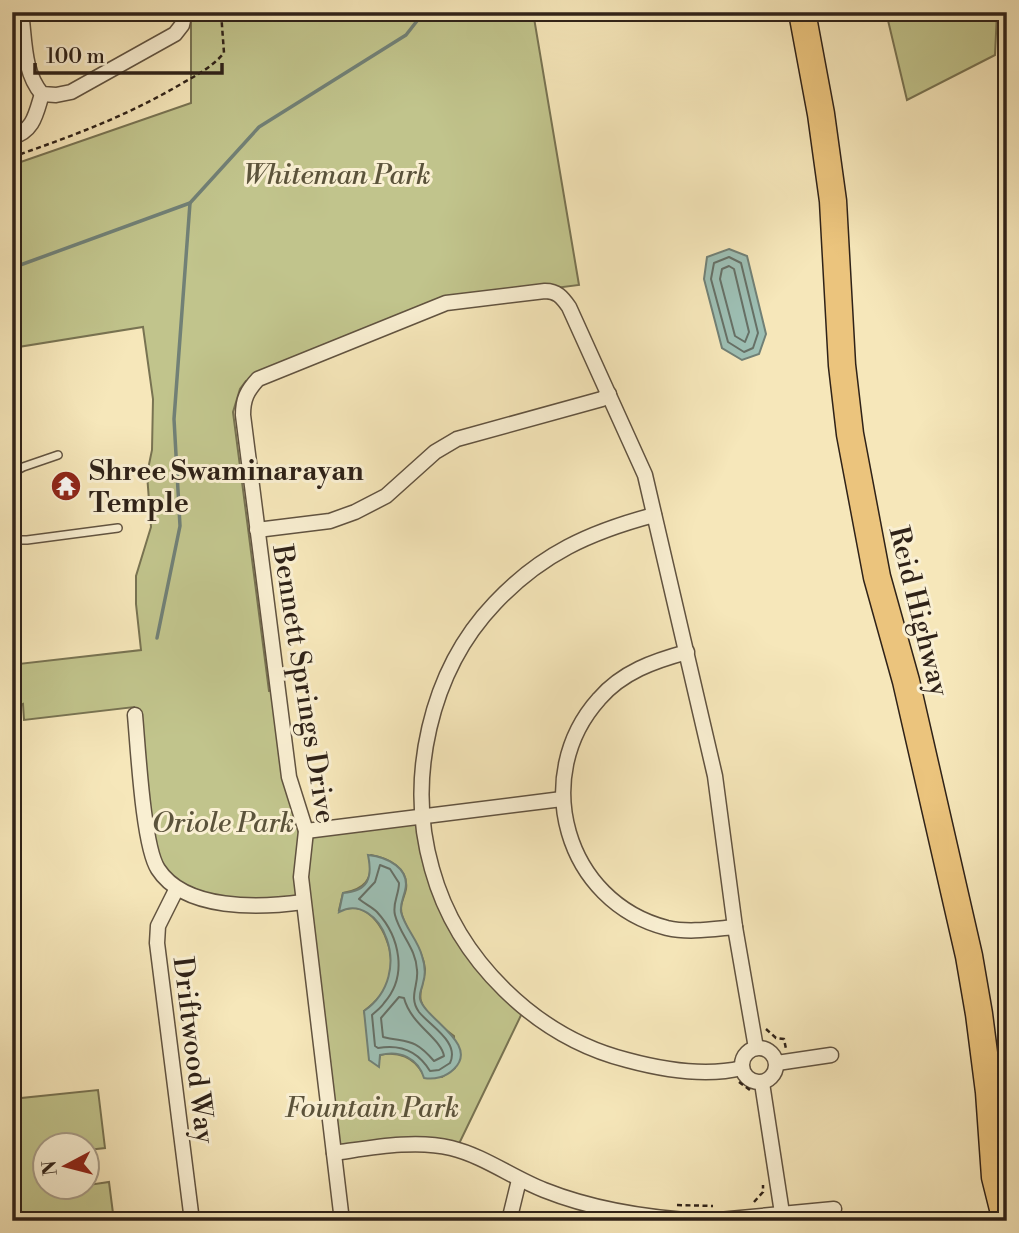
<svg xmlns="http://www.w3.org/2000/svg" width="1019" height="1233" viewBox="0 0 1019 1233" font-family="'Libre Bodoni',serif">
	<style>
		.green { fill: #c1c48c; stroke: #787352; stroke-width: 2; fill-rule: evenodd }
		.water { fill: #9dbfb4; stroke: #718076; stroke-width: 2 }
		.lines { fill: none; stroke-linecap: round; stroke-linejoin: round }
		.shore { stroke: #667066; stroke-width: 2 }
		.stream { stroke: #718076; stroke-width: 3.5 }
		.lane-casing { stroke: #615340; stroke-width: 10 }
		.street-casing { stroke: #615340; stroke-width: 17 }
		.highway-casing { stroke: #2f2218; stroke-width: 29 }
		.path { stroke: #2f2218; stroke-width: 2.5; stroke-dasharray: 5 3.5; stroke-linecap: butt }
		.lane { stroke: #f9efd2; stroke-width: 7 }
		.street { stroke: #f9efd2; stroke-width: 14 }
		.highway { stroke: #ebc47d; stroke-width: 26 }
		.labels { text-anchor: middle; stroke-width: 6; stroke-linejoin: round; paint-order: stroke }
		.park-label { font-size: 28px; font-style: italic; fill: #5b533b; stroke: #f9efd2 }
		.poi-label { font-size: 28px; font-weight: bold; fill: #2f2218; stroke: #f9efd2; text-anchor: start }
		.street-label { font-size: 28px; fill: #2f2218; stroke: #f9efd2 }
	</style>
	<rect width="100%" height="100%" fill="#f6e7ba"/>
	<filter id="stains"><feTurbulence type="fractalNoise" baseFrequency=".00286" numOctaves="4"/><feColorMatrix values="0 0 0 0 .2 0 0 0 0 .09 0 0 0 0 .02 0 0 0 .5 -.17"/></filter>
	<radialGradient id="worn" r=".72"><stop offset=".6" stop-color="#630" stop-opacity="0"/><stop offset="1" stop-color="#630" stop-opacity=".3"/></radialGradient>
	<g class="green">
		<path d="M191 12H533L579 285 460 300 258 379 246 381 240 389 233 412 269 691 278 690 306 830 424 816 426 843 458 931 525 1007 456 1150 334 1153 303 902 231 904 164 876 148 832 134 707 24 720 23 704 12 708V616L19 664 141 650 136 604V576L151 527 147 474 152 450 153 399 143 327 12 348V165L191 103ZM371 855C388 858 409 868 406 889 404 899 399 904 402 915 408 935 423 948 425 969 425 980 418 991 421 1001 425 1014 443 1028 454 1036L455 1068 442 1077 423 1074C414 1057 398 1051 380 1055L378 1066 364 1011C377 1001 385 992 390 976 397 954 380 911 356 908 350 907 345 909 339 910L343 893C363 890 374 880 369 859Z"/>
		<path d="M886 12H997L995 55 907 100Z"/>
		<path d="M98 1090 105 1148 88 1150V1146H46V1188H88V1185L109 1182 114 1221H12V1099Z"/>
	</g>
	<g class="water">
		<path d="M729 249 747 256 766 334 759 354 742 360 722 348 704 279 707 257Z"/>
		<path d="M368 855C387 857 411 868 405 891 403 899 400 904 401 912 405 928 418 940 422 956 425 965 426 974 423 983 422 989 419 992 420 999 425 1019 480 1044 454 1069 446 1077 434 1080 424 1078 418 1058 400 1050 380 1055L379 1067 369 1060 364 1011C418 973 379 890 339 912L343 893C368 891 373 878 368 855Z"/>
	</g>
	<g class="lines">
		<g class="shore">
			<path d="M729 257 741 263 758 333 753 348 744 352 728 342 711 279 714 263Z"/>
			<path d="M729 266 734 269 749 332 745 342 735 336 720 279 722 269Z"/>
			<path d="M380 865 390 869 399 883C399 895 392 903 395 915 400 935 416 948 417 970 419 985 408 997 419 1012 430 1026 460 1042 450 1063L439 1070 430 1071C418 1051 400 1044 378 1048L375 1046 372 1015C376 1011 381 1008 384 1003 408 976 400 937 377 912 372 907 365 904 359 899L375 882Z"/>
			<path d="M399 997 404 998C411 1025 441 1038 444 1056L434 1061C414 1038 409 1043 383 1037L381 1018Z"/>
		</g>
		<g class="stream">
			<path d="M12 268 190 203 259 127 406 35 424 12"/>
			<path d="M157 638 180 526 174 419 190 203"/>
		</g>
		<g class="lane-casing">
			<g id="lane">
				<path d="M12 473 23 467 58 455"/>
				<path d="M12 536 19 540H27L118 528"/>
			</g>
		</g>
		<g class="street-casing">
			<g id="street">
				<path d="M21 12C25 40 23 72 42 94L56 95 71 92 175 34 182 25 185 12"/>
				<path d="M12 137C34 131 36 113 42 94"/>
				<path d="M654 515C590 532 541 554 495 603 430 671 406 779 432 869 457 960 536 1037 627 1060 664 1070 705 1077 742 1068"/>
				<path d="M257 530 330 521 355 512 386 496 435 452 457 439 602 399 609 394"/>
				<path d="M687 652C654 661 622 672 599 699 530 776 565 902 667 928 689 933 713 929 735 927"/>
				<path d="M135 715C138 747 143 846 158 869 185 911 260 908 303 902"/>
				<path d="M306 831 562 799"/>
				<path d="M176 890 158 926 157 943 192 1221"/>
				<circle cx="759" cy="1065" r="17"/>
				<path d="M777 1063 831 1055"/>
				<path d="M762 1083 782 1213"/>
				<path d="M334 1153C370 1148 415 1139 451 1148 484 1156 513 1178 544 1190 594 1210 647 1218 701 1221"/>
				<path d="M342 1221 301 877 306 831 289 777 243 415C243 399 247 391 258 379L446 303 545 291C557 291 562 297 569 307L645 475 715 776 735 927 756 1048"/>
				<path d="M509 1221 519 1180"/>
				<path d="M708 1221 834 1209"/>
			</g>
		</g>
		<g class="highway-casing">
			<path id="highway" d="M802 12 821 114 833 201 842 365 850 434 877 577 906 681 969 956 979 1014 989 1092 995 1177 1006 1221"/>
		</g>
		<g class="path">
			<path d="M12 157C70 137 127 116 181 84 197 75 212 67 224 53L221 12"/>
			<path d="M766 1029 776 1038 784 1039 786 1049"/>
			<path d="M739 1082 750 1090"/>
			<path d="M754 1202 763 1192V1185"/>
			<path d="M677 1205 713 1206"/>
		</g>
		<use href="#lane" class="lane"/>
		<use href="#street" class="street"/>
		<use href="#highway" class="highway"/>
	</g>
	<defs>
		<g id="temple-disc" transform="scale(1.575)"><circle r="9.5" fill="#8f2418" stroke="#f9efd2"/><path d="M0-6L5-2H3V0L6.5 2.5H4V6H1.5V3h-3V6H-4V2.5H-6.5L-3 0V-2H-5Z" fill="#fff"/></g>
	</defs>
	<g fill-rule="evenodd">
		<use href="#temple-disc" x="66" y="486"/>
	</g>
	<g class="labels">
		<g class="park-label">
			<text x="337" y="184">Whiteman Park</text>
			<text x="223" y="832">Oriole Park</text>
			<text x="372" y="1117">Fountain Park</text>
		</g>
		<g class="poi-label">
			<text x="89" y="480">Shree Swaminarayan<tspan x="89" dy="32">Temple</tspan></text>
		</g>
		<g class="street-label">
			<text transform="translate(920 611) rotate(76)" y="10">Reid Highway</text>
			<text transform="translate(305 684) rotate(81)" y="10">Bennett Springs Drive</text>
			<text transform="translate(195 1050) rotate(83)" y="10">Driftwood Way</text>
		</g>
	</g>
	<rect width="1019" height="1233" fill="none" stroke="#f6e7ba" stroke-width="42"/>
	<rect x="14" y="14" width="991" height="1205" fill="none" stroke="#2f2218" stroke-width="3.5"/>
	<rect x="21" y="21" width="977" height="1191" fill="none" stroke="#2f2218" stroke-width="2"/>
	<g transform="translate(66 1166) rotate(263)"><circle r="33" fill="#f9efd2" stroke="#a89d88" stroke-width="2"/>
	<path d="M0-5L12 26L0 18L-12 26Z" fill="#8f2418"/>
	<text y="-10" font-size="19" font-weight="bold" text-anchor="middle" fill="#2f2218">N</text>
	</g>
	<path d="M35 63v10h187v-10" fill="none" stroke="#2f2218" stroke-width="3.5"/>
	<text x="46" y="63" font-size="21" fill="#2f2218" stroke="#f9efd2" stroke-width="5" paint-order="stroke">100 m</text>
	<rect width="100%" height="100%" filter="url(#stains)"/>
	<rect width="100%" height="100%" fill="url(#worn)"/>
</svg>
